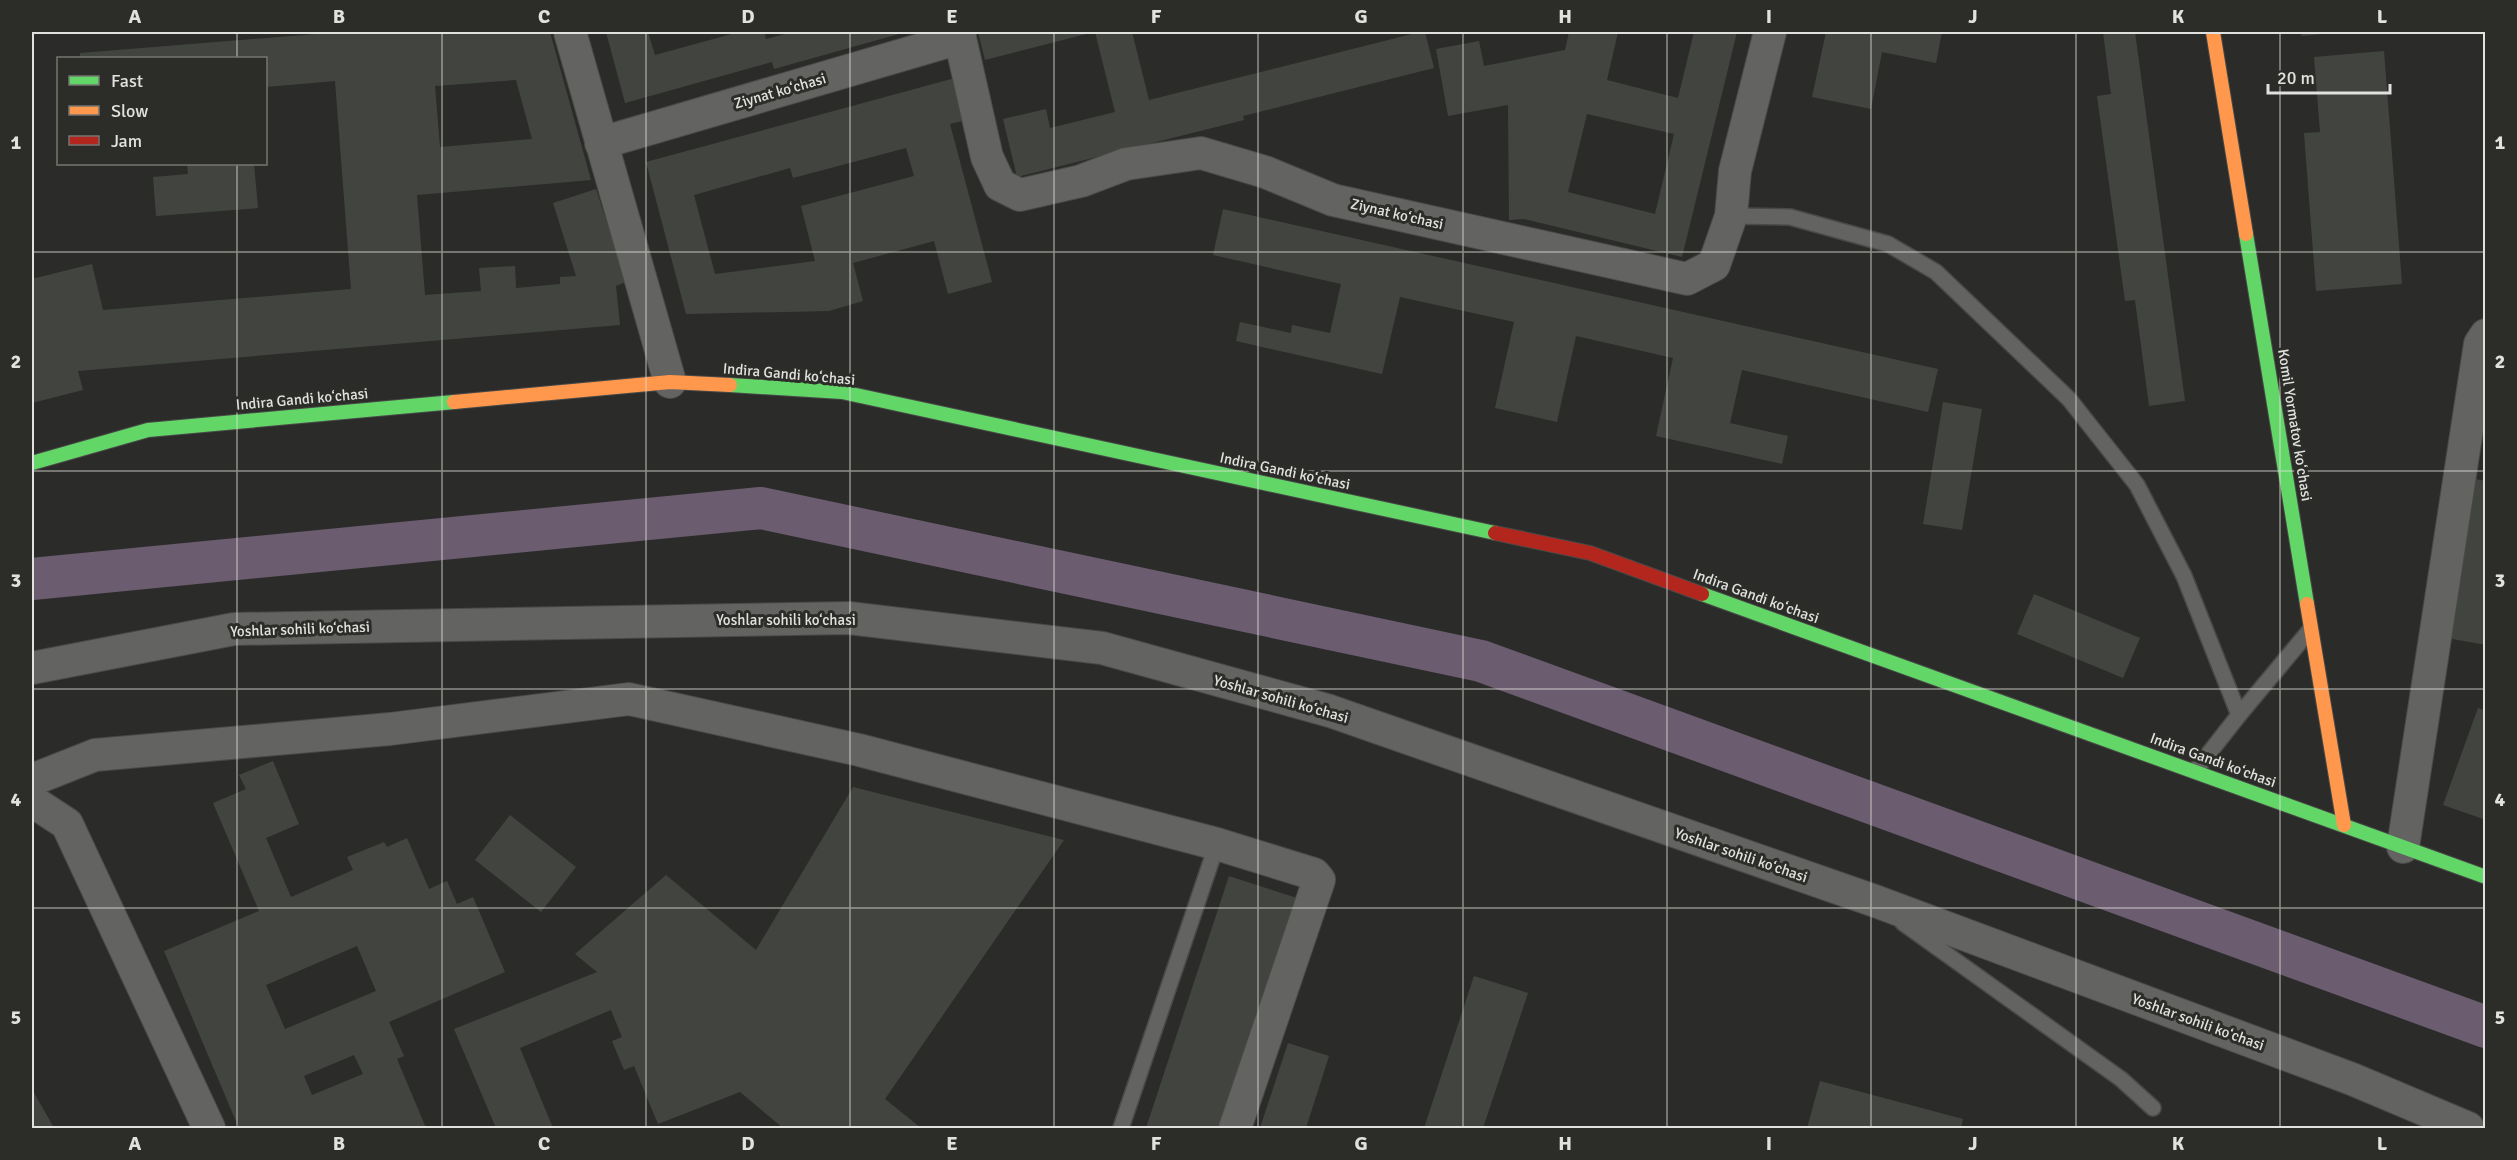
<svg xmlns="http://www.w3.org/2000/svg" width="2517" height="1160" viewBox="0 0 2517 1160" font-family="Signika,sans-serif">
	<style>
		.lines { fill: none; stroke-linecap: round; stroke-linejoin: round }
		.canal { stroke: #6c5c70; stroke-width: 42 }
		.building { fill: #42453f; fill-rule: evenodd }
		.lane-casing { stroke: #494a48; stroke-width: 18 }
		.street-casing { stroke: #494a48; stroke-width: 34 }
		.fast-casing { stroke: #494a48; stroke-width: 16 }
		.slow-casing { stroke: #494a48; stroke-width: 16 }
		.jam-casing { stroke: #494a48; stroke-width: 16 }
		.lane { stroke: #636362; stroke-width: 15 }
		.street { stroke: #636362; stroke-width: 32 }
		.fast { stroke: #63d668; stroke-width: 14 }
		.slow { stroke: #ff974d; stroke-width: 14 }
		.jam { stroke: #b3261e; stroke-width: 14 }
		.grid { fill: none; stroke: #e1e2df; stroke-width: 1.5; stroke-opacity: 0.55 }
		.labels { text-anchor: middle; stroke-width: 6; stroke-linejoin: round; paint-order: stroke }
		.street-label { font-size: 15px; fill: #e1e2df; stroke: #2c2d29 }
		.neatline { fill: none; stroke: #e1e2df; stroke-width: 2 }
		.grid-label { font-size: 20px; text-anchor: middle; font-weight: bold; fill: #e1e2df }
	</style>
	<rect width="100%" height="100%" fill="#2b2c2a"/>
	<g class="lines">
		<path class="canal" d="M32 579 761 508 1481 661 2486 1027"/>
	</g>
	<g class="building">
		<path d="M341 32H550L591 180 417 195 425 295 481 291 479 268 515 266 516 288 560 284V277L576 276 553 203 596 189 626 282 616 286 620 325 78 371 83 390 32 403V279L92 264 103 310 351 289 335 81 266 87V58H80V53ZM516 80 532 139 440 147 435 86Z"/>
		<path d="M606 32H648L655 55 739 32H764L766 39 793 32H906L774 69 772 62 625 103Z"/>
		<path d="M978 32H1094L985 60Z"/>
		<path d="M1095 32H1132L1149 100 1420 32H1425L1434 68 1243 116 1244 120 1017 177 1003 119 1046 109 1050 128 1115 112Z"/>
		<path d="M1569 32H1618L1607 80 1678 98 1694 32H1737L1682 257 1524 219 1509 220 1508 105 1448 116 1436 49 1479 41 1484 66 1565 50ZM1587 114 1674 134 1655 214 1568 192Z"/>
		<path d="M1826 32H1942L1936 63 1882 52 1871 109 1812 97Z"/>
		<path d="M2103 32H2135L2185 401 2149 406 2135 300 2125 301 2097 96 2111 94Z"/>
		<path d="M2301 32H2332V33L2302 36Z"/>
		<path d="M2384 51 2402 284 2316 291 2304 133 2320 132 2314 57Z"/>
		<path d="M955 78 966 120 950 124 992 282 948 294 934 241 853 263 863 301 829 311 686 314 646 162ZM906 148 914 176 801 206 815 261 715 274 694 195 790 168 793 178Z"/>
		<path d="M187 164H254L258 208 156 216 153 177 188 174Z"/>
		<path d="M1223 209 1938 369 1928 412 1742 370 1730 423 1788 436 1782 464 1656 436 1673 358 1576 336 1557 422 1495 408 1514 322 1400 297 1382 374 1236 341 1240 322 1291 333 1292 325 1330 333 1341 284 1213 255Z"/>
		<path d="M1943 402 1982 409 1962 530 1923 524Z"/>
		<path d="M2475 479 2486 481V645L2447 638Z"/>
		<path d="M2034 594 2140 638 2123 678 2017 634Z"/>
		<path d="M2478 708 2486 711V820L2443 805Z"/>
		<path d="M273 761 299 824 266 838 291 897 353 870 347 857 384 842 387 847 407 838 429 889 447 881 457 904 473 897 505 972 389 1022 404 1056 397 1059 426 1128H233L238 1126 164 951 259 911 213 803 246 789 239 775ZM357 946 376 991 285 1029 266 985ZM354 1055 363 1074 312 1095 304 1076Z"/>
		<path d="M853 787 1064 840 885 1099 921 1128H783L740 1092 658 1124 634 1066 624 1070 612 1041 622 1037 611 1010 520 1048 553 1128H496L454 1029 597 972 575 954 666 875 756 950Z"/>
		<path d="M510 815 576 867 541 912 475 860Z"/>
		<path d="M1229 876 1303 900 1227 1128H1146Z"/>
		<path d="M1474 976 1528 993 1483 1128H1424Z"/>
		<path d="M1288 1043 1329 1056 1306 1128H1260Z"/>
		<path d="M1820 1081 1963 1119 1961 1128H1807Z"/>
		<path d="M32 1089 54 1128H32Z"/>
	</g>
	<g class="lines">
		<g class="lane-casing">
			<g id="lane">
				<path d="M1731 216 1790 217 1888 244 1936 272 2069 399 2137 485 2184 576 2239 715 2195 771"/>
				<path d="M2239 715 2310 630"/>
				<path d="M1903 923 2121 1079 2153 1108"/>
				<path d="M1121 1128 1217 844"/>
			</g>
		</g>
		<g class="street-casing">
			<g id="street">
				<path d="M570 32 670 382"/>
				<path d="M960 38 987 157 1000 185 1020 195 1081 181 1126 164 1201 153 1265 172 1333 200 1687 279 1714 265 1731 216 1735 171 1770 32"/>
				<path d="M601 143 960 38 958 32"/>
				<path d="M32 668 234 629 849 618 1102 648 1330 711 1875 901 2352 1079 2468 1128"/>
				<path d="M32 780 95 755 390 729 629 699 859 750 1217 844 1314 874 1319 880 1235 1128"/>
				<path d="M32 801 67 824 209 1128"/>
				<path d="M2403 847 2480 344 2486 335"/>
			</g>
		</g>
		<g class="fast-casing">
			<g id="fast">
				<path d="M2246 234 2307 604"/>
				<path d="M730 385 842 392 1495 533"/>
				<path d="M32 463 148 430 454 402"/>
				<path d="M1702 594 2486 877"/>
			</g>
		</g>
		<g class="slow-casing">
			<g id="slow">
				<path d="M2213 32 2246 234"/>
				<path d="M454 402 670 382 730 385"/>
				<path d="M2307 604 2344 825"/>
			</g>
		</g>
		<g class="jam-casing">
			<path id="jam" d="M1495 533 1590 553 1702 594"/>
		</g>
		<use href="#lane" class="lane"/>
		<use href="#street" class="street"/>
		<use href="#fast" class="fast"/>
		<use href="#slow" class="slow"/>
		<use href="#jam" class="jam"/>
	</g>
	<path class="grid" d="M237 32V58M442 32V1128M646 32V1128M850 32V1128M1054 32V1128M1258 32V1128M1463 32V1128M1667 32V1128M1871 32V1128M2076 32V1128M2280 32V1128M237 164V1128M32 252H2486M32 471H2486M32 689H2486M32 908H2486"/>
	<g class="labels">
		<g class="street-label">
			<text transform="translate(780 91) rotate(-16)" y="5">Ziynat koʻchasi</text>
			<text transform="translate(1397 214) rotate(13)" y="5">Ziynat koʻchasi</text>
			<text transform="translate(789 374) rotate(5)" y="5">Indira Gandi koʻchasi</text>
			<text transform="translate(302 399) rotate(-5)" y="5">Indira Gandi koʻchasi</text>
			<text transform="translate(2295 425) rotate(81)" y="5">Komil Yormatov koʻchasi</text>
			<text transform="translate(1285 471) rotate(12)" y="5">Indira Gandi koʻchasi</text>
			<text transform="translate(1756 596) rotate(20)" y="5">Indira Gandi koʻchasi</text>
			<text x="786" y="625">Yoshlar sohili koʻchasi</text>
			<text transform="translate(300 629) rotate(-2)" y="5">Yoshlar sohili koʻchasi</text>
			<text transform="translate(1281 699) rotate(16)" y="5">Yoshlar sohili koʻchasi</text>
			<text transform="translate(2213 760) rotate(20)" y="5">Indira Gandi koʻchasi</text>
			<text transform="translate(1741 855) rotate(19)" y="5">Yoshlar sohili koʻchasi</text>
			<text transform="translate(2198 1022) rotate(20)" y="5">Yoshlar sohili koʻchasi</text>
		</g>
	</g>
	<rect width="2517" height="1160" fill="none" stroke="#2c2d29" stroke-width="66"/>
	<rect x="57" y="57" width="210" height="108" fill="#2c2d29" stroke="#747572" stroke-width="1.5"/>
	<rect x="69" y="76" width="30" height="9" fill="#63d668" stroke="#747572" stroke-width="1.5"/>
	<text x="111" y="87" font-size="18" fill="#e1e2df">Fast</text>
	<rect x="69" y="106" width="30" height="9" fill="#ff974d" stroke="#747572" stroke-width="1.5"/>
	<text x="111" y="117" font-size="18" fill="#e1e2df">Slow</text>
	<rect x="69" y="136" width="30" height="9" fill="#b3261e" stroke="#747572" stroke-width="1.5"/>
	<text x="111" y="147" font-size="18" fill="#e1e2df">Jam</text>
	<path d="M2268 84v9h122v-9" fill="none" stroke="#e1e2df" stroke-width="3"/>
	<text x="2277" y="84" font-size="18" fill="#e1e2df" stroke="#2c2d29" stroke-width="4.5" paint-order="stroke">20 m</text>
	<rect x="33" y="33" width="2451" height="1094" class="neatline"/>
	<g class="grid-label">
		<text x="135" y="23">A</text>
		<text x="339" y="23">B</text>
		<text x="544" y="23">C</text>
		<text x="748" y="23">D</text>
		<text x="952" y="23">E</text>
		<text x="1156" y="23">F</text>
		<text x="1361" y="23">G</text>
		<text x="1565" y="23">H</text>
		<text x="1769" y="23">I</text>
		<text x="1973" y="23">J</text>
		<text x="2178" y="23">K</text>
		<text x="2382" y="23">L</text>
		<text x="16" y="149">1</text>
		<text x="2500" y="149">1</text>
		<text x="16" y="368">2</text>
		<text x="2500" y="368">2</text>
		<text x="16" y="587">3</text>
		<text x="2500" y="587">3</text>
		<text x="16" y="806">4</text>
		<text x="2500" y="806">4</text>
		<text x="16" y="1024">5</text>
		<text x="2500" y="1024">5</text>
		<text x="135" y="1150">A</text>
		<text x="339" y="1150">B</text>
		<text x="544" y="1150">C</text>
		<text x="748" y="1150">D</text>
		<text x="952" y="1150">E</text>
		<text x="1156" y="1150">F</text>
		<text x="1361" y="1150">G</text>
		<text x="1565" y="1150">H</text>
		<text x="1769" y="1150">I</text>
		<text x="1973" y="1150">J</text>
		<text x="2178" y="1150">K</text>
		<text x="2382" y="1150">L</text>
	</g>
</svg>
